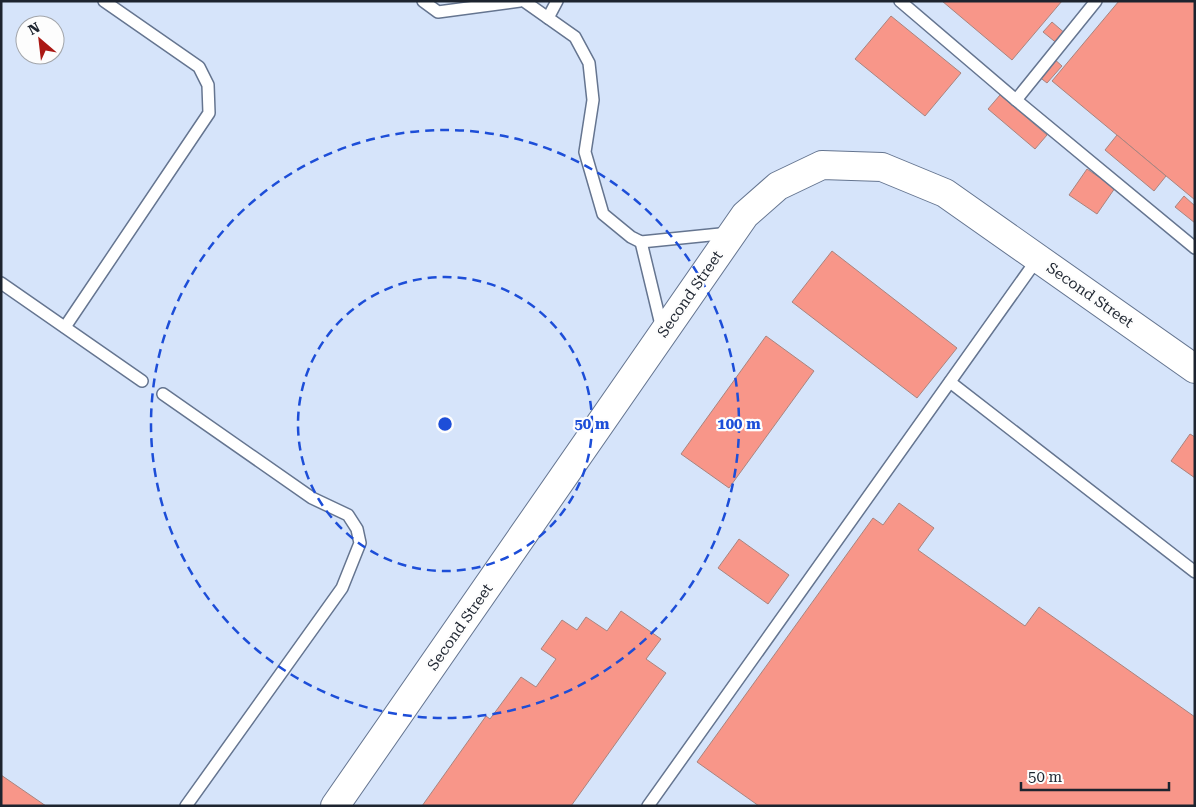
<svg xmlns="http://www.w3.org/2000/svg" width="1196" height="807" viewBox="0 0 1196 807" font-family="'Roboto Serif',serif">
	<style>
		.built { fill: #d6e4fa; fill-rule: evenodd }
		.building { fill: #f89689; stroke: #a9847f }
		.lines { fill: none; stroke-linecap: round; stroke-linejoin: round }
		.lane-casing { stroke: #657590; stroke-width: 14 }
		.secondary-casing { stroke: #657590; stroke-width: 30 }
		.lane { stroke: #fff; stroke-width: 11 }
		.secondary { stroke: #fff; stroke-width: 28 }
		.ring { fill: none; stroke: #1d4ed8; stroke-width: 2.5; stroke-dasharray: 9 6 }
		.labels { text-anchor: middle; stroke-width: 4.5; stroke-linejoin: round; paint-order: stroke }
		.street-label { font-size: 15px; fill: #1d242f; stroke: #fdfdfd }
		.centre { fill: #1d4ed8; stroke: #fdfdfd; stroke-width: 2.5 }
		.ring-label { font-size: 15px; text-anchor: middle; font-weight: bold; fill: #1d4ed8; stroke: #fdfdfd; stroke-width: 4.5; stroke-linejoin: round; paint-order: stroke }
	</style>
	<rect width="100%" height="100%" fill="#e9f0fd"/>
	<path class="built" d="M1 1H1195V806H1ZM25 25H55V55H25Z"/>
	<g class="building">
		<path d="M942 1H1062L1012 60Z"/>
		<path d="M1119 1H1195V200L1052 81Z"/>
		<path d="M891 16 961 73 925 116 855 59Z"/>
		<path d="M1052 22 1067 35 1059 45 1043 32Z"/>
		<path d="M1053 58 1062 66 1047 83 1038 76Z"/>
		<path d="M1000 95 1047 135 1035 149 988 109Z"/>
		<path d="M1117 135 1166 176 1154 191 1105 150Z"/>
		<path d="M1087 169 1115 188 1097 214 1069 195Z"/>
		<path d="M1184 196 1195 206V223L1175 207Z"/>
		<path d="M832 251 957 348 917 398 792 302Z"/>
		<path d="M766 336 814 371 729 488 681 454Z"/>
		<path d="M1190 434 1195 437V478L1171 461Z"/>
		<path d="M899 503 934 528 918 550 1025 626 1039 607 1195 717V806H759L697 762 873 518 883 525Z"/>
		<path d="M739 539 789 575 768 604 718 568Z"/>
		<path d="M621 611 661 639 646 659 666 673 571 806H422L486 716 490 719 521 677 536 687 556 659 541 649 562 620 577 630 586 617 607 631Z"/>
		<path d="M1 775 46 806H1Z"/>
	</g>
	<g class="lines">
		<g class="lane-casing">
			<g id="lane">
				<path d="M423 1 438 12 520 1"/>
				<path d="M524 1 575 37 589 63 593 100 585 152 603 214 631 237 641 242 730 233"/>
				<path d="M900 1 1016 100 1195 248"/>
				<path d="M548 18 557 1"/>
				<path d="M1016 100 1096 1"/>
				<path d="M641 242 662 329"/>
				<path d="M1 283 142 381"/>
				<path d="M65 327 209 113 208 85 199 67 104 1"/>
				<path d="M950 382 1195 572"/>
				<path d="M163 394 312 498 348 515 357 529 360 543 342 588 186 806"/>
				<path d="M648 806 1038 258"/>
			</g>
		</g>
		<g class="secondary-casing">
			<path id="secondary" d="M335 806 745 215 778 186 822 165 882 167 945 193 1195 369"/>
		</g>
		<use href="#lane" class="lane"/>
		<use href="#secondary" class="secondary"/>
	</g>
	<g class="ring">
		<circle cx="445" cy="424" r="147"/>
		<circle cx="445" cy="424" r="294"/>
	</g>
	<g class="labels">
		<g class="street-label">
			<text transform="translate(690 294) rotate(-55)" y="5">Second Street</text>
			<text transform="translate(1090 295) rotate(35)" y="5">Second Street</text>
			<text transform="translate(460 627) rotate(-55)" y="5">Second Street</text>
		</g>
	</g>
	<circle cx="445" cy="424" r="8" class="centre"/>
	<g class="ring-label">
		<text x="592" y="429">50 m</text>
		<text x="739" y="429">100 m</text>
	</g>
	<rect width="1196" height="807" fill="none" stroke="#1d242f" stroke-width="5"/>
	<g transform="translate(40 40) rotate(332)"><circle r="24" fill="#fdfdfd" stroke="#a3a6ab"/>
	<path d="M0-4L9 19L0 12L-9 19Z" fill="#aa1814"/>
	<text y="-8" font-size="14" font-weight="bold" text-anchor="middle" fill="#1d242f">N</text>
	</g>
	<path d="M1021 782v8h148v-8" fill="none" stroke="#1d242f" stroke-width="2.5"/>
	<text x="1028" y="782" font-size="15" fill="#1d242f" stroke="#fdfdfd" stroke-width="4" paint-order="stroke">50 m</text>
</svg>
